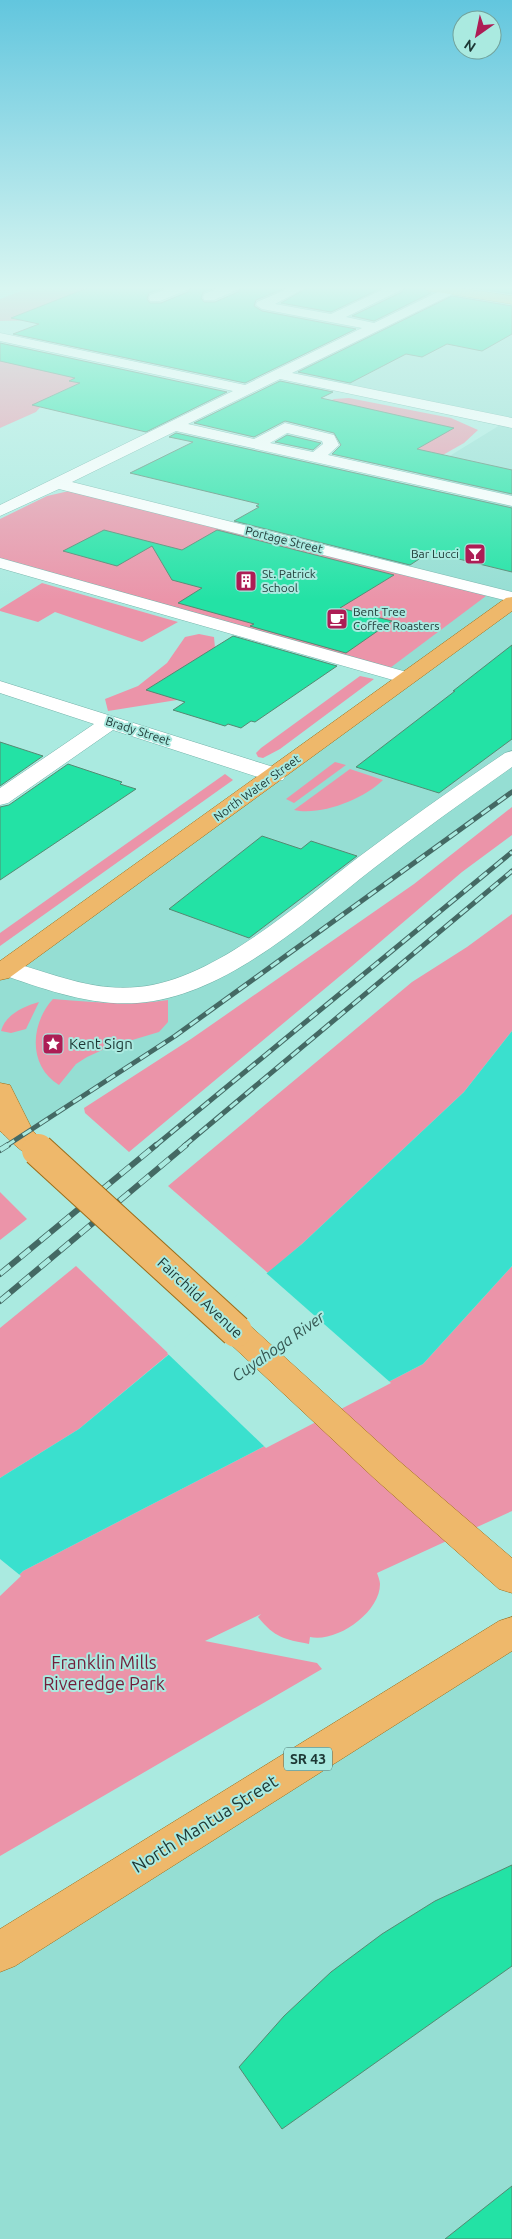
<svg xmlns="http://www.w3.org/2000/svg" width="512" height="2239" viewBox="0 0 512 2239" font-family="Ubuntu,sans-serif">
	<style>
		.built { fill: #95ded3 }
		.green { fill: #eb94a9 }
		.water { fill: #3ae0ce }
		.pier { fill: #aaeae0 }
		.building { fill: #23e2a5; stroke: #558972 }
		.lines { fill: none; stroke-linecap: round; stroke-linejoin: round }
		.minor-casing { stroke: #74b2a9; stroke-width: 1 }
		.major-casing { stroke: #9d6c18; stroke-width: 1 }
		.minor { fill: #fff; fill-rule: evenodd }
		.major { fill: #eeb86b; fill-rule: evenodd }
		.rail-far1-casing { stroke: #446964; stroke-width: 5 }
		.rail-casing { stroke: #446964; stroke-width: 6 }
		.rail-far1 { stroke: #aaeae0; stroke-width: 3; stroke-dasharray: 10; stroke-linecap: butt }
		.rail { stroke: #aaeae0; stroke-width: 4.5; stroke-dasharray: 13; stroke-linecap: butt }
		.major-bridge-casing { stroke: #9d6c18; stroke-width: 34; stroke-linecap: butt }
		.major-bridge { stroke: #eeb86b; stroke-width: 32 }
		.labels { text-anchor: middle; stroke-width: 4; stroke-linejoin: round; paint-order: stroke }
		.far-street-label { font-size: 12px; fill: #1d3734; stroke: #aaeae0 }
		.far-poi-label { font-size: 12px; fill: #1d3734; stroke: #aaeae0; text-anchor: start }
		.shield { fill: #aaeae0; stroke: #476d68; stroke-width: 1 }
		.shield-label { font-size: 14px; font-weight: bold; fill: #1d3734 }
		.poi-label { font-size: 15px; fill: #1d3734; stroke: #aaeae0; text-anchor: start }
		.street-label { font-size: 15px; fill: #1d3734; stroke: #aaeae0 }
		.water-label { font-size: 16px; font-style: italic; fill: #355651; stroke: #aaeae0 }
		.near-park-label { font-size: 18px; fill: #721f3b; stroke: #aaeae0 }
		.near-street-label { font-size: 18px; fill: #1d3734; stroke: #aaeae0 }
	</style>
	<rect width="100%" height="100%" fill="#aaeae0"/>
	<g class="built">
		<path d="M287 287H431L512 301V792L175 1036 23 1136 0 1091V973L407 678 245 632 372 562 474 493 412 479 505 422 280 375 367 331 243 307Z"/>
		<path d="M512 1632V2239H0V1952Z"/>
	</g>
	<g class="green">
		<path d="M32 287H138L109 299 158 308 177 301 190 303C161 315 136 343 102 342L78 325 48 320 0 321V299Z"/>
		<path d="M0 348 53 354 78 371 80 383 49 397 36 412 0 428Z"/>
		<path d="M349 398 451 418 478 430 464 443 434 460 328 402 334 399Z"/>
		<path d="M69 491 466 590 486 596 390 668 0 559V519L47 496Z"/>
		<path d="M42 583 178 622 142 642 55 612 38 622 0 611V609Z"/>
		<path d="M199 634 214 637 215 648 209 679 177 700 108 711 105 699 138 686 167 663 185 637Z"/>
		<path d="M360 676 374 679 280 749 263 758 258 757 256 753 261 748Z"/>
		<path d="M335 762 346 765 294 803 286 799Z"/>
		<path d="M350 769 383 780C364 799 321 816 294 810Z"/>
		<path d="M225 774 233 780 0 946V933Z"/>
		<path d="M512 807V835L462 872 352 966 129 1152 85 1113 84 1108 191 1039 414 884Z"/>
		<path d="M512 914V1031L464 1092 302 1244 268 1273 168 1186 412 982 467 947Z"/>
		<path d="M53 999C93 1002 128 1006 168 1000V1022L159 1032 109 1047 87 1057 76 1064 59 1085C28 1066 30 1024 53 999Z"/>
		<path d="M39 1002 26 1029 11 1033 1 1031C5 1015 24 1006 39 1002Z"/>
		<path d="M0 1192 27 1219 0 1240Z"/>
		<path d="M76 1266 169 1354 79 1429 0 1478V1328Z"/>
		<path d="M512 1266V1511L377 1573C378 1576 380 1581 380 1584 380 1613 336 1643 310 1637L309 1644C284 1639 275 1638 258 1617L261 1614 205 1641 317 1663 322 1669 0 1856V1594L23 1571 423 1364Z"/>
	</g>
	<path class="water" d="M512 1031V1266L423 1364 23 1571 0 1594V1478L79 1429 302 1244 464 1092Z"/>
	<g class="pier">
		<path d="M265 1272 391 1383 266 1448 167 1353Z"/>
		<path d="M0 1559 21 1576 0 1596Z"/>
	</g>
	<g class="building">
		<path d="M90 287H168L149 293 147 299 150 303H161L188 292 191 287H219L203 292 201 298 204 302H215L238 292 241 287H288L256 300 254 306 262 311 356 329 245 383 13 334 39 324 11 318Z"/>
		<path d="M309 287H384L331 312 281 303Z"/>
		<path d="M405 287H423L431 293 374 321 352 316 402 292Z"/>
		<path d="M465 287H512V294Z"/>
		<path d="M452 296 512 306V334L482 351 447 344 422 357 406 354 350 383 298 372Z"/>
		<path d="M0 343 227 392 146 432 32 405 80 383 69 381 75 378 0 361Z"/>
		<path d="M280 381 333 392 321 398 454 428 417 449 512 470V494L332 454 341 445 334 433 285 421 254 437 194 423Z"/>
		<path d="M176 433 512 508V572L430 552 410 565 234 521 259 507 256 506 259 504 130 473 193 442 169 437Z"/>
		<path d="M287 435 321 443 313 450 275 442Z"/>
		<path d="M104 530 182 550 217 530 394 575 340 608 392 621 346 653 250 626 254 624 178 603 202 588 172 580 152 546 117 566 63 551Z"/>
		<path d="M233 636 330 664 337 666 255 722 251 721 241 728 228 724 225 726 173 710 185 702 146 690Z"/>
		<path d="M512 645V739L439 793 356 767 455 691H453Z"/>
		<path d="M0 742 43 756 0 786Z"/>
		<path d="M68 764 122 782 120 784 136 789 0 880V807L9 805Z"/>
		<path d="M262 836 301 849 311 841 357 856 249 938 169 909Z"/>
		<path d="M512 1865V1966L282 2129 239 2067 284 2016 331 1972 382 1934 435 1901Z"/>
		<path d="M512 2186V2239H445Z"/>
	</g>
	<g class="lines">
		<g class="minor-casing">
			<g id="minor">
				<path d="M173 287H189L187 290 160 301H150L149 298 150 295Z"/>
				<path d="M223 287H239L237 290 214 300H204L203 297 204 294Z"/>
				<path d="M292 287H307L275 304 331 314 388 287H403L401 290 346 317 374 323 448 287H463L461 290 292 373 512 418V428L280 379 188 424 254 439 285 423 334 435 339 445 328 455 512 496V506L176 431 72 482 512 592V602L59 489 0 516V505L233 391 0 341V333L245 385 362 328 262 309 256 305 257 302ZM287 433 322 441 323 444 313 452 270 443Z"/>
				<path d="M0 558 414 674 417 678 414 682 407 684 400 682 0 568Z"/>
				<path d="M0 681 283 770 286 775 283 780 275 781 267 780 113 730 8 803 0 805V788L94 724 0 693Z"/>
				<path d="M512 751V767C465 800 419 833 374 868 307 920 225 997 137 1003 89 1006 44 989 0 974V962L6 961C50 972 91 992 138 987 215 980 300 902 360 856 408 820 456 786 505 753Z"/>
			</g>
		</g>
		<g class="major-casing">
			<g id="major">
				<path d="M425 287H452L512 296V304L431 291Z"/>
				<path d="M512 597V611L9 978 0 980V961L506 598Z"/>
				<path d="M0 1083 10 1085 33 1131 52 1150 48 1156C27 1162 15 1144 0 1131Z"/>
				<path d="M236 1320 247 1323 399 1461 512 1558V1593L499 1589 375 1479 225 1339 220 1331 225 1323Z"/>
				<path d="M512 1617V1651L15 1966 0 1972V1929L499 1621Z"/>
			</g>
		</g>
		<use href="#minor" class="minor"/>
		<use href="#major" class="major"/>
		<g class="rail-far1-casing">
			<g id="rail-far1">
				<path d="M6 1146 175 1036 512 792"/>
				<path d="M155 1146 512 852"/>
				<path d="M184 1146 512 871"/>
			</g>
		</g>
		<g class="rail-casing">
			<g id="rail">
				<path d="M0 1150 8 1145"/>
				<path d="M0 1274 156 1145"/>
				<path d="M0 1301 186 1145"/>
			</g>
		</g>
		<use href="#rail-far1" class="rail-far1"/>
		<use href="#rail" class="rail"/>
		<g class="major-bridge-casing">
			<path id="major-bridge" d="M38 1150 236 1331"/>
		</g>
		<use href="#major-bridge" class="major-bridge"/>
	</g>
	<linearGradient id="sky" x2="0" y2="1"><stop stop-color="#62c6de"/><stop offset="0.48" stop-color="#d9f6f1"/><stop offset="1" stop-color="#d9f6f1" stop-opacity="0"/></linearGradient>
	<rect width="512" height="600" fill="url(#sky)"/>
	<defs>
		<g id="bar-square" transform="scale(1.125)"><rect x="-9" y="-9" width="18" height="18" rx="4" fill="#ad1d55" stroke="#aaeae0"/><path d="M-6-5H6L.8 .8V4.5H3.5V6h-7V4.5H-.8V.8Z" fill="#fff"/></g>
		<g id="building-square" transform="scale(1.125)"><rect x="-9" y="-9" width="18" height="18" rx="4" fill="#ad1d55" stroke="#aaeae0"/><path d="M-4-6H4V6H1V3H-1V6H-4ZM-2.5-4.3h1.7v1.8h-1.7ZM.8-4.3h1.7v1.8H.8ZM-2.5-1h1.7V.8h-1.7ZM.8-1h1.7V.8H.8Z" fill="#fff"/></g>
		<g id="cafe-square" transform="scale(1.125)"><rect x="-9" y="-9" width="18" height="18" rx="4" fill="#ad1d55" stroke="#aaeae0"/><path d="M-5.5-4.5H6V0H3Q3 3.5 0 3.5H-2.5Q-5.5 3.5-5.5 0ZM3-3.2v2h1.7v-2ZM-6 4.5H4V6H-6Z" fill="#fff"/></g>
		<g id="sight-square" transform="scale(1.125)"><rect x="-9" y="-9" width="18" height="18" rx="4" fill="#ad1d55" stroke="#aaeae0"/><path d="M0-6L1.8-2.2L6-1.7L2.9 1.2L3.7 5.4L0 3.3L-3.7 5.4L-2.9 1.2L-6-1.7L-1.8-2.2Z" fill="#fff"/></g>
	</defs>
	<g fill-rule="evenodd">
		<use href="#bar-square" x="475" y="554"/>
		<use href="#building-square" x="246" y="581"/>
		<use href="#cafe-square" x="337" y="619"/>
		<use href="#sight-square" x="53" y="1044"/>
	</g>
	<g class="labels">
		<g class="far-street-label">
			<text transform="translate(284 540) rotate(14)" y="4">Portage Street</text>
			<text transform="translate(138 731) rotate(18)" y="4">Brady Street</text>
			<text transform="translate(257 788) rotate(-36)" y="4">North Water Street</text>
		</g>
		<g class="far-poi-label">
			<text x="459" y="558" text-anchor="end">Bar Lucci</text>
			<text x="262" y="578">St. Patrick<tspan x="262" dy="14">School</tspan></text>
			<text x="353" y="616">Bent Tree<tspan x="353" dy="14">Coffee Roasters</tspan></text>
		</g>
		<rect class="shield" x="284" y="1747.5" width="48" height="23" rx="4"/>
		<g class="shield-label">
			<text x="308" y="1764">SR 43</text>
		</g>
		<g class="poi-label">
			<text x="69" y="1049">Kent Sign</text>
		</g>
		<g class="street-label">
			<text transform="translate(200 1298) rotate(43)" y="5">Fairchild Avenue</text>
		</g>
		<g class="water-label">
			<text transform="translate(278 1346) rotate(-35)" y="6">Cuyahoga River</text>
		</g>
		<g class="near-park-label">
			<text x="104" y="1669">Franklin Mills<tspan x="104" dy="21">Riveredge Park</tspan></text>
		</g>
		<g class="near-street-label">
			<text transform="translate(205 1824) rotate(-32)" y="6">North Mantua Street</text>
		</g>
	</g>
	<g transform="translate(477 35) rotate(213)"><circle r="24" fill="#aaeae0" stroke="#72a29b"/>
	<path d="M0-4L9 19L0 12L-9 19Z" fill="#ad1d55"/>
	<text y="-8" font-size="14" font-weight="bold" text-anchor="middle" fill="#1d3734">N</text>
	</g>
</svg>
